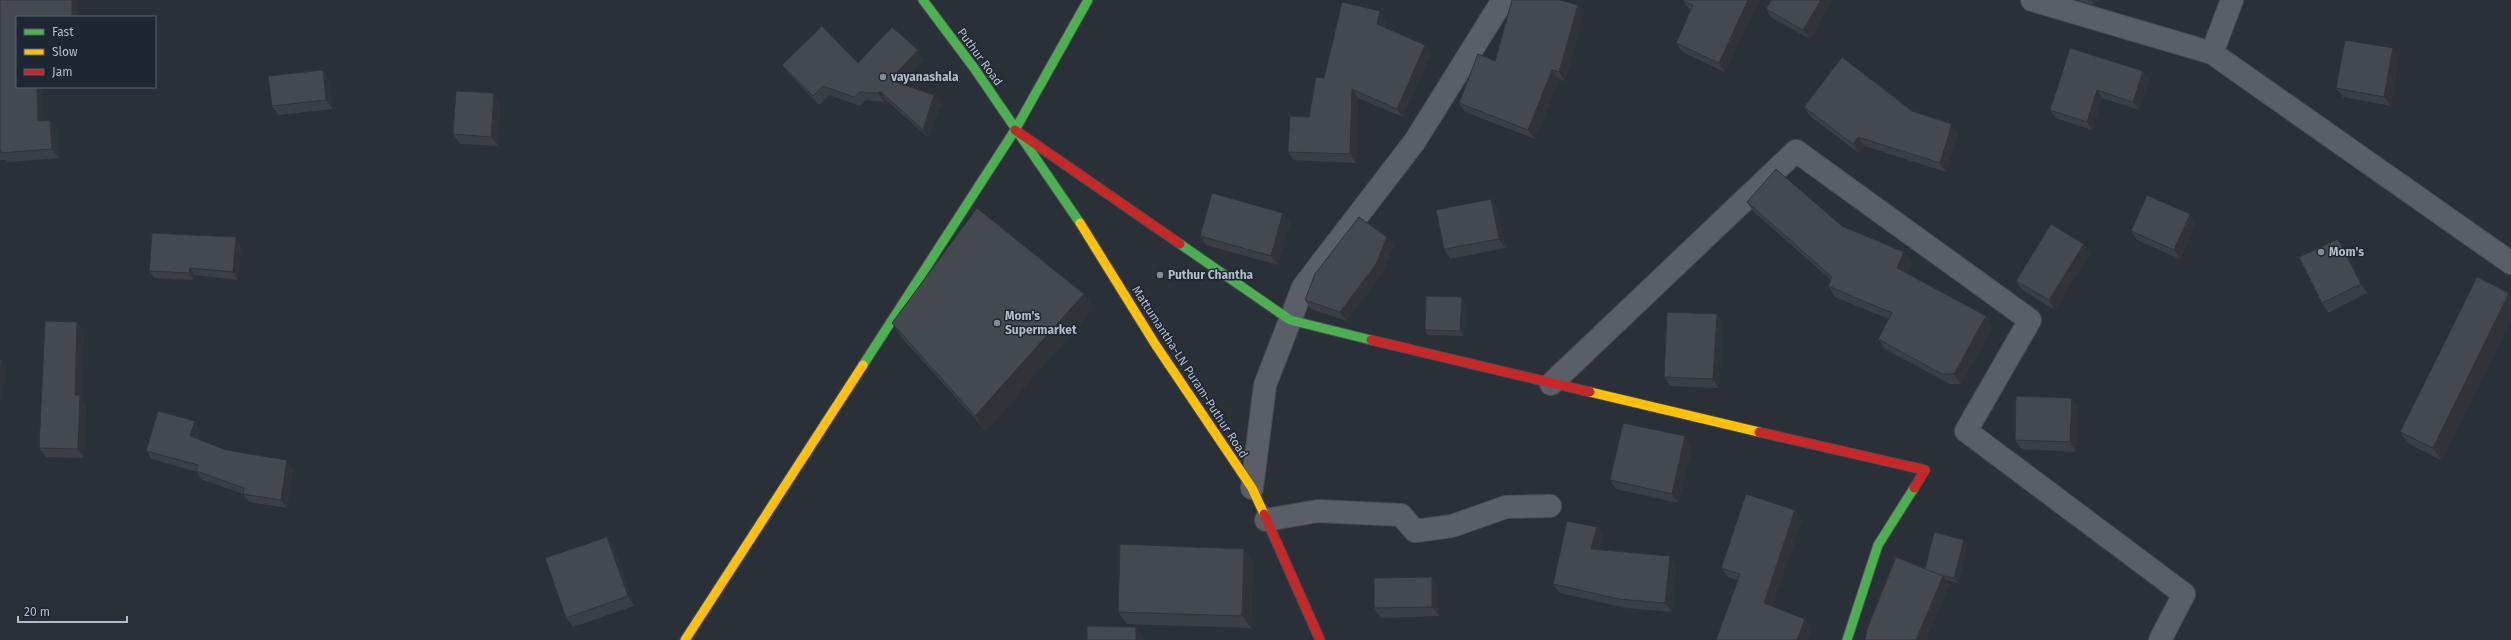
<svg xmlns="http://www.w3.org/2000/svg" width="2511" height="640" viewBox="0 0 2511 640" font-family="'Fira Sans',sans-serif">
	<style>
		.lines { fill: none; stroke-linecap: round; stroke-linejoin: round }
		.street-casing { stroke: #484c53; stroke-width: 24 }
		.fast-casing { stroke: #484c53; stroke-width: 11 }
		.slow-casing { stroke: #484c53; stroke-width: 11 }
		.jam-casing { stroke: #484c53; stroke-width: 11 }
		.street { stroke: #5a5e66; stroke-width: 22 }
		.fast { stroke: #4caf50; stroke-width: 9 }
		.slow { stroke: #ffc107; stroke-width: 9 }
		.jam { stroke: #c62828; stroke-width: 9 }
		.wall { fill: #3a3f45 }
		.shaded-wall { fill: #303338 }
		.building { fill: #444950; stroke: #303338 }
		.poi-dot { fill: #848b96; stroke: #1d2633; stroke-width: 1.5 }
		.labels { text-anchor: middle; stroke-width: 3; stroke-linejoin: round; paint-order: stroke }
		.street-label { font-size: 12px; fill: #b4bcc9; stroke: #1d2633 }
		.poi-label { font-size: 12px; font-weight: bold; fill: #b4bcc9; stroke: #1d2633; text-anchor: start }
	</style>
	<rect width="100%" height="100%" fill="#2a3038"/>
	<g class="lines">
		<g class="street-casing">
			<g id="street">
				<path d="M2032 0 2212 53 2511 263"/>
				<path d="M2212 53 2232 0"/>
				<path d="M1551 384 1796 151 2030 320 1966 431 2184 594 2160 640"/>
				<path d="M1252 488 1265 385 1303 287 1415 141 1503 0"/>
				<path d="M1266 520 1318 511 1401 515 1415 531 1452 526 1506 507 1550 506"/>
			</g>
		</g>
		<g class="fast-casing">
			<g id="fast">
				<path d="M923 0 974 68 1080 223"/>
				<path d="M1180 244 1290 320 1371 340"/>
				<path d="M863 365 1015 130 1088 0"/>
				<path d="M1847 640 1878 545 1914 488"/>
			</g>
		</g>
		<g class="slow-casing">
			<g id="slow">
				<path d="M1080 223 1155 344 1252 488 1264 514"/>
				<path d="M1590 392 1759 432"/>
				<path d="M685 640 863 365"/>
			</g>
		</g>
		<g class="jam-casing">
			<g id="jam">
				<path d="M1015 130 1180 244"/>
				<path d="M1371 340 1590 392"/>
				<path d="M1759 432 1925 470 1914 488"/>
				<path d="M1264 514 1320 640"/>
			</g>
		</g>
		<use href="#street" class="street"/>
		<use href="#fast" class="fast"/>
		<use href="#slow" class="slow"/>
		<use href="#jam" class="jam"/>
	</g>
	<g class="wall">
		<path d="M0 0H78V17H17L44 121 50 120 56 129 59 158 8 162 6 160H0Z"/>
		<path d="M1759 0 1725 72 1682 52 1676 43 1690 10 1683 1Z"/>
		<path d="M1832 0 1810 39 1772 18 1766 9Z"/>
		<path d="M2077 0H2095L2094 5Z"/>
		<path d="M1578 5 1584 14 1565 81 1559 79 1535 139 1465 112 1459 103 1495 61Z"/>
		<path d="M1386 20 1385 28 1431 53 1403 117 1358 98 1356 163 1294 160 1288 152 1309 117Z"/>
		<path d="M2070 48 2143 71 2149 79 2139 110 2102 98 2092 130 2056 118 2050 110Z"/>
		<path d="M2399 58 2391 106 2343 97 2336 88Z"/>
		<path d="M924 59 901 84 941 103 929 138 886 100 884 102 866 100 860 106 829 95 819 105 788 73 782 65 858 63Z"/>
		<path d="M329 79 333 109 278 115 272 106Z"/>
		<path d="M500 102 498 146 460 144 453 134Z"/>
		<path d="M1804 107 1958 133 1946 172 1865 146 1859 153 1810 116Z"/>
		<path d="M1747 202 1842 226 1904 252 1912 263 1907 274 1993 326 1961 384H1950L1885 349 1878 339 1889 319 1835 297 1828 286 1831 280 1754 212Z"/>
		<path d="M1498 208 1505 248 1450 259 1444 249Z"/>
		<path d="M2190 214 2196 224 2180 259 2137 240 2131 231Z"/>
		<path d="M1290 222 1278 265 1206 245 1200 236Z"/>
		<path d="M241 245 238 280 195 275 194 280 155 278 149 271Z"/>
		<path d="M1394 246 1382 273 1347 321 1311 309 1305 300Z"/>
		<path d="M2344 248 2367 293 2328 313 2322 303Z"/>
		<path d="M2090 253 2055 310 2022 290 2016 281Z"/>
		<path d="M2509 293 2511 295V320L2441 460 2409 444 2400 432Z"/>
		<path d="M1465 302 1464 336 1428 335 1425 330Z"/>
		<path d="M1094 308 986 431 902 338 892 323Z"/>
		<path d="M1717 314 1723 323 1719 388 1670 386 1664 377Z"/>
		<path d="M84 331 81 398 86 405 84 458 46 457 39 448Z"/>
		<path d="M2072 398 2078 407 2076 452 2021 449 2015 440Z"/>
		<path d="M200 429 198 439 226 450 293 468 287 508 249 502 243 494 201 479 197 472 152 459 146 451Z"/>
		<path d="M1692 446 1678 503 1616 489 1610 480Z"/>
		<path d="M1795 510 1802 520 1772 606 1805 619 1812 628 1807 640 1738 581 1728 577 1721 568Z"/>
		<path d="M1597 527 1603 536 1600 549 1670 556 1676 565 1672 612 1626 608 1560 593 1553 584Z"/>
		<path d="M607 537 613 546 634 606 573 627 566 618Z"/>
		<path d="M1964 540 1967 545 1958 583 1946 580 1949 585 1926 640H1865L1925 569Z"/>
		<path d="M1244 549 1253 561 1251 628 1127 624 1118 612Z"/>
		<path d="M1438 586 1439 616 1381 618 1374 608Z"/>
	</g>
	<g class="shaded-wall">
		<rect x="72" y="0" width="6" height="17"/>
		<path d="M1748 0H1759L1725 72 1719 63Z"/>
		<path d="M1821 0H1832L1810 39 1803 30Z"/>
		<path d="M2091 0H2095L2094 5Z"/>
		<path d="M1578 5 1584 14 1565 81 1559 72Z"/>
		<path d="M1380 11 1386 20 1383 33 1377 24Z"/>
		<path d="M1425 45 1431 53 1403 117 1397 109Z"/>
		<path d="M2393 48 2399 58 2391 106 2384 97Z"/>
		<path d="M918 50 924 59 896 89 890 80Z"/>
		<path d="M323 70 329 79 333 109 326 100Z"/>
		<path d="M1552 70 1559 79 1535 139 1528 130Z"/>
		<path d="M2143 71 2149 79 2139 110 2133 102Z"/>
		<path d="M37 87H43L44 130 38 121Z"/>
		<path d="M1352 89 1358 98 1356 163 1350 154Z"/>
		<path d="M2097 90 2102 98 2092 130 2087 122Z"/>
		<path d="M880 91 886 100 884 102 878 93Z"/>
		<path d="M494 93 500 102 498 146 491 137Z"/>
		<path d="M934 95 941 103 929 138 923 130Z"/>
		<path d="M50 120 56 129 59 158 52 149Z"/>
		<path d="M1952 124 1958 133 1946 172 1940 163Z"/>
		<path d="M1858 137 1865 146 1859 153 1853 144Z"/>
		<path d="M1491 199 1498 208 1505 248 1499 239Z"/>
		<path d="M1283 213 1290 222 1278 265 1271 256Z"/>
		<path d="M2190 214 2196 224 2180 259 2174 250Z"/>
		<path d="M236 237 241 245 238 280 233 272Z"/>
		<path d="M1387 237 1394 246 1382 273 1347 321 1340 312Z"/>
		<path d="M2338 239 2344 248 2367 293 2361 284Z"/>
		<path d="M2084 244 2090 253 2055 310 2049 300Z"/>
		<path d="M1904 252 1912 263 1905 279 1897 268Z"/>
		<path d="M190 268 195 275 194 280 189 273Z"/>
		<path d="M2509 293 2511 295V320L2441 460 2433 448Z"/>
		<path d="M1084 294 1094 308 986 431 975 416Z"/>
		<path d="M1462 297 1465 302 1464 336 1460 331Z"/>
		<path d="M1717 314 1723 323 1719 388 1713 379Z"/>
		<path d="M1986 316 1993 326 1961 384 1954 374Z"/>
		<path d="M77 322 84 331 81 398 86 405 84 458 78 449 75 395Z"/>
		<path d="M2 360 8 369 0 399V367Z"/>
		<path d="M2072 398 2078 407 2076 452 2070 442Z"/>
		<path d="M195 421 200 429 196 444 190 436Z"/>
		<path d="M1685 436 1692 446 1678 503 1672 494Z"/>
		<path d="M287 460 293 468 287 508 281 500Z"/>
		<path d="M1795 510 1802 520 1770 612 1764 603Z"/>
		<path d="M1597 527 1603 536 1598 558 1591 549Z"/>
		<path d="M607 537 613 546 634 606 628 596Z"/>
		<path d="M1964 540 1967 545 1958 583 1954 578Z"/>
		<path d="M1244 549 1253 561 1251 628 1242 616Z"/>
		<path d="M1670 556 1676 565 1672 612 1665 603Z"/>
		<path d="M1943 576 1949 585 1926 640H1916Z"/>
		<path d="M1432 577 1438 586 1439 616 1432 607Z"/>
		<path d="M1805 619 1812 628 1807 640H1797Z"/>
		<path d="M1136 627 1143 636V640H1136Z"/>
	</g>
	<g class="building">
		<path d="M0 0H72V17H17V87H37L38 121 50 120 52 149 1 153V151H0Z"/>
		<path d="M1512 0H1560L1578 5 1559 72 1552 70 1528 130 1459 103 1478 54 1495 61Z"/>
		<path d="M1684 0H1748L1719 63 1676 43 1693 5 1683 1Z"/>
		<path d="M1771 0H1821L1803 30 1766 9Z"/>
		<path d="M1342 2 1380 11 1377 24 1425 45 1397 109 1352 89 1350 154 1288 152 1290 116 1309 117 1316 77 1324 78Z"/>
		<path d="M822 26 858 63 892 27 918 50 890 80 934 95 923 130 880 91 878 93 860 92 854 97 823 86 813 96 782 65Z"/>
		<path d="M2345 40 2393 48 2384 97 2336 88Z"/>
		<path d="M2070 48 2143 71 2133 102 2097 90 2087 122 2050 110Z"/>
		<path d="M1842 57 1912 111 1952 124 1940 163 1858 137 1853 144 1804 107Z"/>
		<path d="M323 70 326 100 272 106 268 76Z"/>
		<path d="M456 91 494 93 491 137 453 134Z"/>
		<path d="M1776 169 1842 226 1904 252 1897 268 1986 316 1954 374H1942L1878 339 1892 313 1828 286 1832 277 1747 202Z"/>
		<path d="M1212 193 1283 213 1271 256 1200 236Z"/>
		<path d="M2147 195 2190 214 2174 250 2131 231Z"/>
		<path d="M1491 199 1499 239 1444 249 1436 210Z"/>
		<path d="M977 208 1084 294 975 416 892 323Z"/>
		<path d="M1359 217 1387 237 1376 264 1340 312 1305 300 1315 274Z"/>
		<path d="M2051 224 2084 244 2049 300 2016 281Z"/>
		<path d="M152 233 236 237 233 272 190 268 189 273 149 271Z"/>
		<path d="M2338 239 2361 284 2322 303 2299 257Z"/>
		<path d="M2477 277 2509 293 2433 448 2400 432Z"/>
		<path d="M1426 296 1462 297 1460 331 1425 330Z"/>
		<path d="M1667 312 1717 314 1713 379 1664 377Z"/>
		<path d="M45 321 77 322 75 395H80L78 449 39 448Z"/>
		<path d="M0 359 2 360 0 367Z"/>
		<path d="M2016 396 2072 398 2070 442 2015 440Z"/>
		<path d="M158 411 195 421 190 436 226 450 287 460 281 500 243 494 244 488 196 471 198 465 146 451Z"/>
		<path d="M1623 423 1685 436 1672 494 1610 480Z"/>
		<path d="M1746 494 1795 510 1764 603 1805 619 1797 640H1716L1740 574 1721 568Z"/>
		<path d="M1567 521 1597 527 1591 549 1670 556 1665 603 1619 599 1553 584Z"/>
		<path d="M1934 532 1964 540 1954 578 1940 575 1925 569Z"/>
		<path d="M607 537 628 596 566 618 545 558Z"/>
		<path d="M1120 544 1244 549 1242 616 1118 612Z"/>
		<path d="M1896 557 1943 576 1916 640H1865L1867 629Z"/>
		<path d="M1432 577V607L1374 608V578Z"/>
		<path d="M1087 626 1136 627V640H1087Z"/>
	</g>
	<g class="poi-dot">
		<circle cx="883" cy="77" r="4"/>
		<circle cx="2321" cy="252" r="4"/>
		<circle cx="1160" cy="275" r="4"/>
		<circle cx="997" cy="323" r="4"/>
	</g>
	<g class="labels">
		<g class="street-label">
			<text transform="translate(980 57) rotate(54)" y="4">Puthur Road</text>
			<text transform="translate(1190 372) rotate(57)" y="4">Mattumantha-LN Puram-Puthur Road</text>
		</g>
		<g class="poi-label">
			<text x="891" y="81">vayanashala</text>
			<text x="2329" y="256">Mom's</text>
			<text x="1168" y="279">Puthur Chantha</text>
			<text x="1005" y="320">Mom's<tspan x="1005" dy="14">Supermarket</tspan></text>
		</g>
	</g>
	<rect x="16" y="16" width="140" height="72" fill="#1d2633" stroke="#59626f"/>
	<rect x="24" y="29" width="20" height="6" fill="#4caf50" stroke="#59626f"/>
	<text x="52" y="36" font-size="12" fill="#b4bcc9">Fast</text>
	<rect x="24" y="49" width="20" height="6" fill="#ffc107" stroke="#59626f"/>
	<text x="52" y="56" font-size="12" fill="#b4bcc9">Slow</text>
	<rect x="24" y="69" width="20" height="6" fill="#c62828" stroke="#59626f"/>
	<text x="52" y="76" font-size="12" fill="#b4bcc9">Jam</text>
	<path d="M18 616v6h109v-6" fill="none" stroke="#b4bcc9" stroke-width="2"/>
	<text x="24" y="616" font-size="12" fill="#b4bcc9" stroke="#1d2633" stroke-width="3" paint-order="stroke">20 m</text>
</svg>
